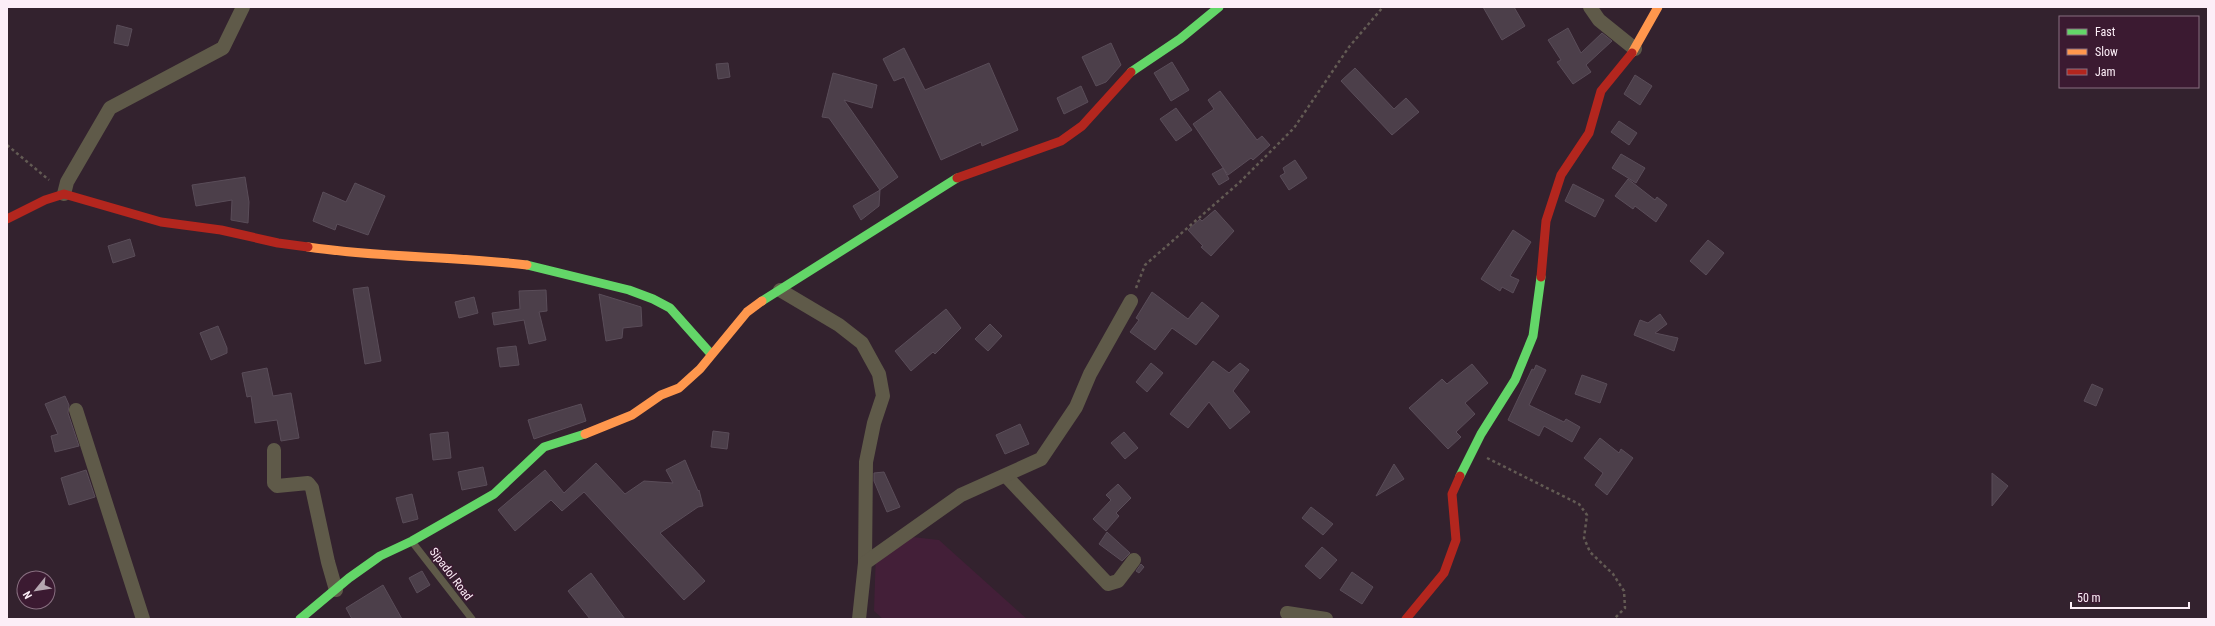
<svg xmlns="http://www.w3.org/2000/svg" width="2215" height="626" font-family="'Roboto Condensed',sans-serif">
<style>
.built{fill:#431f38}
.building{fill:#4c3f4a;stroke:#5a4d59}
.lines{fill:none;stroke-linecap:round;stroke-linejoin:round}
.path{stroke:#635b54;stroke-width:2.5;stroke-dasharray:3 3;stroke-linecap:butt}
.lane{stroke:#5f5a49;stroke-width:7}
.street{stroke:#5f5a49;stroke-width:14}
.fast{stroke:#63d668;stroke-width:9}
.slow{stroke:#ff974d;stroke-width:9}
.jam{stroke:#b3261e;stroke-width:9}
.labels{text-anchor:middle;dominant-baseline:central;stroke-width:3;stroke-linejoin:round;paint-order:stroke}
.street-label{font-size:12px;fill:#fceef7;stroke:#3b1a31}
</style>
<rect width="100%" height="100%" fill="#33222e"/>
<path class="built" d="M895 535 939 540 1027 619H883L874 611 876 550Z"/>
<g class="building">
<path d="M1483 7H1514L1525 26 1502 40Z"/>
<path d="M117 25 132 29 128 46 114 43Z"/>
<path d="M1568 28 1581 53 1602 33 1612 41 1586 65 1591 72 1573 84 1557 62 1561 60 1548 40Z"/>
<path d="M1111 43 1121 65 1106 82 1096 86 1082 57Z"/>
<path d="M904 48 925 90 989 63 1018 130 982 146 981 142 941 160 904 77 894 81 883 59Z"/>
<path d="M1172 62 1189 90 1171 101 1154 73Z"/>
<path d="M728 63 730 77 718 79 716 64Z"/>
<path d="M1355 68 1394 109 1406 98 1419 112 1392 135 1341 81Z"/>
<path d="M833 73 877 85 872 108 844 100 898 177 880 190 829 118 822 117Z"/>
<path d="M1635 75 1652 86 1640 105 1624 94Z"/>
<path d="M1081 86 1088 102 1064 114 1057 98Z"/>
<path d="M1220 91 1257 140 1262 136 1270 145 1253 160 1251 158 1228 175 1193 124 1214 109 1208 100Z"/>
<path d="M1176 108 1192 130 1176 141 1160 119Z"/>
<path d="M1619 121 1637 133 1629 145 1611 132Z"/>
<path d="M1621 154 1645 168 1636 183 1612 168Z"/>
<path d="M1295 160 1307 178 1289 190 1280 176 1285 173 1283 168Z"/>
<path d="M1223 168 1229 179 1219 185 1212 174Z"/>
<path d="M245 177 249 202 248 223 231 220 232 200 196 206 192 185Z"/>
<path d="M1628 179 1655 200 1657 197 1667 205 1656 222 1635 206 1633 209 1615 196Z"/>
<path d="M355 183 385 196 368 235 337 224 335 230 313 221 323 192 346 202Z"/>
<path d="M1573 184 1604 200 1595 217 1565 201Z"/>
<path d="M880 190 879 206 861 220 853 206Z"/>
<path d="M1215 210 1234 231 1211 256 1201 247 1203 246 1188 230 1200 219 1202 221Z"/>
<path d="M1513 230 1531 242 1510 276 1519 280 1513 293 1502 287 1500 291 1481 279Z"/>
<path d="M130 239 135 256 113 263 108 246Z"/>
<path d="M1708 240 1724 253 1706 275 1690 261Z"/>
<path d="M368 287 381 361 365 364 353 289Z"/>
<path d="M546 290 547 311 539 312 546 340 529 344 524 320 494 325 492 313 520 309 519 291Z"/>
<path d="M1152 292 1188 319 1202 302 1219 316 1196 345 1172 328 1155 350 1130 332 1139 320 1136 318Z"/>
<path d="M599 294 641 307 642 326 623 328 622 338 606 341Z"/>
<path d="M474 297 478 313 459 318 455 302Z"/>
<path d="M946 309 961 328 935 354 933 352 911 371 895 351Z"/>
<path d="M1660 314 1667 324 1655 333 1678 338 1674 351 1634 335 1640 320 1648 323Z"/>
<path d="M990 324 1002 336 988 351 975 339Z"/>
<path d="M218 326 227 348V353L211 360 200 333Z"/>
<path d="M516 346 519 365 500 367 497 348Z"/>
<path d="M1213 361 1229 373 1240 363 1249 370 1233 391 1250 412 1230 429 1209 402 1188 428 1170 414Z"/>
<path d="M1151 363 1163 373 1147 392 1136 382Z"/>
<path d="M1472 364 1488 383 1465 403 1475 414 1456 432 1461 437 1448 449 1409 408 1442 379 1447 384Z"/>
<path d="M1536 365 1546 370 1529 405 1564 422 1566 419 1580 427 1572 442 1544 426 1539 436 1508 420 1532 369 1534 370Z"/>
<path d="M267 368 273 396 291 393 299 438 281 441 277 420 255 423 251 396 247 397 242 373Z"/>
<path d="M1582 375 1607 384 1600 403 1575 394Z"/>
<path d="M2092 384 2103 389 2096 406 2084 401Z"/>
<path d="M65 396 69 405 68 413 79 446 55 452 51 436 58 434 45 404Z"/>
<path d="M581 404 586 421 534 439 528 420Z"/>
<path d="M1020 424 1029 444 1005 454 996 435Z"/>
<path d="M713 431 729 433 727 449 711 447Z"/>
<path d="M448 432 451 458 433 460 430 434Z"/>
<path d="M1124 432 1138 448 1125 459 1111 443Z"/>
<path d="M1600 438 1619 453 1621 449 1633 458 1607 495 1595 485 1603 473 1584 458Z"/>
<path d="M685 460 698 491 699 490 703 506 698 507 660 533 705 581 684 600 584 492 562 511 551 500 515 531 498 510 545 470 564 493 596 463 625 494 644 481 673 483 666 470Z"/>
<path d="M1394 464 1404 479 1376 496Z"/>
<path d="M483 467 487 485 462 490 458 472Z"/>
<path d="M86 470 95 497 69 505 61 478Z"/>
<path d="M884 472 900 507 887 512 874 481V473Z"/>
<path d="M1992 473 2008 486 1992 506Z"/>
<path d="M1118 484 1131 498 1116 513 1119 516 1106 531 1093 519 1111 500 1106 495Z"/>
<path d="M412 494 418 519 403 523 396 498Z"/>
<path d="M1311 507 1333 524 1323 535 1302 518Z"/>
<path d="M1107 532 1130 553 1122 561 1099 544Z"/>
<path d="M1322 547 1337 560 1320 579 1305 566Z"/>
<path d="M1141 564 1144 567 1139 573 1136 571Z"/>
<path d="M422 571 430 585 417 593 409 578Z"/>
<path d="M1352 572 1373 587 1362 604 1340 590Z"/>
<path d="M591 573 625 619H590L568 591Z"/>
<path d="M383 585 402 619H352L346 608Z"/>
</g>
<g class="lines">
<g class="path">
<path d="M7 145 49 180"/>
<path d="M1136 288 1145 265 1240 182 1294 128 1349 47 1383 7"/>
<path d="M1487 458 1579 504 1587 515 1584 538 1590 552 1613 574 1624 591 1625 608 1614 619"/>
</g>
<path class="lane" d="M413 543 472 619"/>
<g class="street">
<path d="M1590 7 1599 20 1635 49"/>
<path d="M64 194 67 182 110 108 223 48 243 7"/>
<path d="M780 290 839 325 862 343 879 374 883 396 874 423 866 462 865 563"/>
<path d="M76 410 143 619"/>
<path d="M274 450V483L277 486 308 483 312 488 328 562 336 590"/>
<path d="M1006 476 1108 584 1118 581 1134 560"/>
<path d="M1287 613 1326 619"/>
<path d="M859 619 865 563 961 495 1041 459 1076 407 1090 374 1131 301"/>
</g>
<g class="fast">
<path d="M1131 72 1180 39 1219 7"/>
<path d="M527 265 629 290 653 299 670 308 711 354"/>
<path d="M762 301 957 178"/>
<path d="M1460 476 1481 434 1515 380 1533 336 1541 277"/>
<path d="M300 619 349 578 380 556 412 541 494 494 544 447 585 434"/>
</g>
<g class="slow">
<path d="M1632 53 1658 7"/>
<path d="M308 247C381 258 454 256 527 265"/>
<path d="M585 434 632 415 661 395 679 388 700 369 747 312 762 301"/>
</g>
<g class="jam">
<path d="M957 178 1061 141 1082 126 1131 72"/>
<path d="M7 219 45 200 64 194 161 222 221 230 278 243 308 247"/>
<path d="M1541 277 1546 221 1561 175 1589 133 1601 91 1632 53"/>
<path d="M1406 619 1444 573 1456 540 1452 494 1460 476"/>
</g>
</g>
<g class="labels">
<g class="street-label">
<text transform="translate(451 574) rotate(53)">Sipadol Road</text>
</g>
</g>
<rect width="2215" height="626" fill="none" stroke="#fceef7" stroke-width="16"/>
<rect x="2059" y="16" width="140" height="72" fill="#3b1a31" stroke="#886f80"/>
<rect x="2067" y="29" width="20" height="6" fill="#63d668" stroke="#886f80"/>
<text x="2095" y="36" font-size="12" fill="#fceef7">Fast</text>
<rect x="2067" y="49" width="20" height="6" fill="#ff974d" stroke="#886f80"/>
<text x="2095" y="56" font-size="12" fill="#fceef7">Slow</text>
<rect x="2067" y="69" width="20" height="6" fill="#b3261e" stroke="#886f80"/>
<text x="2095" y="76" font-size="12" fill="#fceef7">Jam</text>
<g transform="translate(36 590) rotate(240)"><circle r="19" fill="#3b1a31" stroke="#886f80"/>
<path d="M0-3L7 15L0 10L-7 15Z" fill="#b6a7b1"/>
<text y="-6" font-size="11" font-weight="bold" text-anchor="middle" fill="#fceef7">N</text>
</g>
<path d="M2071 602v6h118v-6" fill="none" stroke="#fceef7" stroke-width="2"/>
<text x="2077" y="602" font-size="12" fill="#fceef7" stroke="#3b1a31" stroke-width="3" paint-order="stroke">50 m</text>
</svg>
